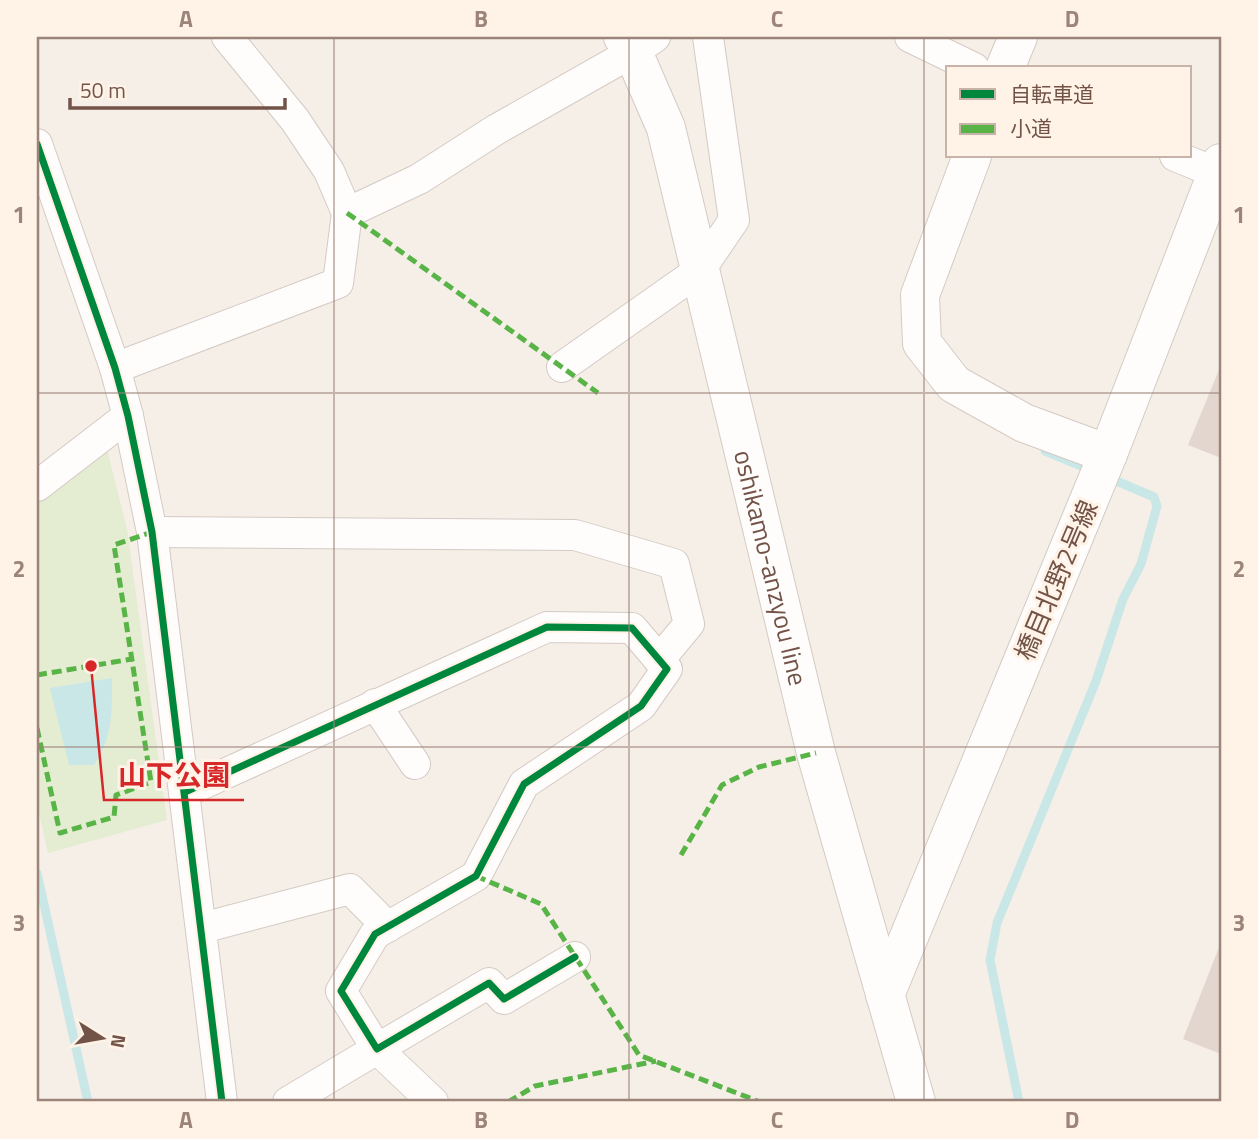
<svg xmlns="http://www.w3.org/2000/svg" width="1258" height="1139" font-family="'Titillium Web','Noto Sans JP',sans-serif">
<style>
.green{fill:#e4ecd2}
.water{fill:#c9e7e6}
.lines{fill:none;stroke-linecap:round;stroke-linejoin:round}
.stream{stroke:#c9e7e6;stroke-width:9}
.building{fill:#e2d6cf}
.street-casing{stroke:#d4cac5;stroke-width:32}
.secondary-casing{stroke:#d4cac4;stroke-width:40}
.street{stroke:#fefdfb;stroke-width:30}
.secondary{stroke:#fefdfb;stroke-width:38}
.quiet{stroke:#59b447;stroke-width:5;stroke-dasharray:10 5;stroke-linecap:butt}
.cycleway-casing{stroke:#fff3e7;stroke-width:11}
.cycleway{stroke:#00873e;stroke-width:7}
.grid{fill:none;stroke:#9c847a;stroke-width:2;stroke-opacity:0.55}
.labels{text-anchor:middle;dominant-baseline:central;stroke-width:6;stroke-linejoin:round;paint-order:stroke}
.street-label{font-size:26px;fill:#735348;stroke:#fff3e7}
.leader{fill:none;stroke:#d62828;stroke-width:2.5}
.callout-dot{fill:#d62828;stroke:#fff3e7;stroke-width:2.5}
.callout-label{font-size:28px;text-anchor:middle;font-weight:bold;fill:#d62828;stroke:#fff3e7;stroke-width:6;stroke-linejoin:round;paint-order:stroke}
.neatline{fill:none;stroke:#9c847a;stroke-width:2.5}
.grid-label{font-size:23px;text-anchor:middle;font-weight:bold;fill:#9c847a}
</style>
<rect width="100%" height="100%" fill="#f6efe7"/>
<path class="green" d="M103 433 127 529 167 820 48 853 37 804V488Z"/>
<path class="water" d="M112 678C112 711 113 737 94 765H69L50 688Z"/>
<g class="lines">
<g class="stream">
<path d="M1045 451 1091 470"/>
<path d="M37 873 88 1102"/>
<path d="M1019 1102 990 960 997 923 1096 681 1123 599 1141 564 1157 506 1154 497 1107 477"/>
</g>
</g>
<g class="building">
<path d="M1221 365V458L1188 445Z"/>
<path d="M1220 945H1221V1054L1183 1039Z"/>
</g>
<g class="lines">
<g class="street-casing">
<g id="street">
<path d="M227 37 295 120 329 171 347 213 419 179 497 129 633 52 655 37"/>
<path d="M910 37 974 68"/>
<path d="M37 144 115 368 128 416 152 532 222 1102"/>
<path d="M1175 156 1217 173"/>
<path d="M562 367 700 270 734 220 708 37"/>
<path d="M115 368 338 283 347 213"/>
<path d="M37 486 128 416"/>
<path d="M152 532 575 535 674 564 689 624 659 660"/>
<path d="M375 704 415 764"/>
<path d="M185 792 547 627 632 628 667 669 641 706 524 784 476 876 375 934 341 991 377 1049 489 983 504 999 575 957"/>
<path d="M202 928 350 889 388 927"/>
<path d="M288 1102 377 1049 433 1102"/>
</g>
</g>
<g class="secondary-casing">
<g id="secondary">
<path id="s1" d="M623 37 633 52 666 128 816 753 916 1102"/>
<path d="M1005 68 1018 37"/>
<path d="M972 156 920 295 922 343 954 384 1024 423 1108 454"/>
<path d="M885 995 1108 454 1221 163"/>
</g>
</g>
<use href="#street" class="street"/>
<use href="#secondary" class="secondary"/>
<g class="quiet">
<path d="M347 213 598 393"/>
<path d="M37 675 132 659"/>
<path d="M37 728 60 833 114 817 116 795 151 782 114 545 152 532"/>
<path d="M681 855 722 785 759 767 816 753"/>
<path d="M476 876 541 904 639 1055 760 1102"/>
<path d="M508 1102 535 1086 656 1061"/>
</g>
<g class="cycleway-casing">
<g id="cycleway">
<path d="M37 144 115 368 128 416 152 532 222 1102"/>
<path d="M185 792 547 627 632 628 667 669 641 706 524 784 476 876 375 934 341 991 377 1049 489 983 504 999 575 957"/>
</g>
</g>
<use href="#cycleway" class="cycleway"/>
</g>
<path class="grid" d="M334 37V1102M629 37V1102M924 37V1102M37 393H1221M37 747H1221"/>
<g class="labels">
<g class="street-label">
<text stroke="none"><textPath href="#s1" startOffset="553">oshikamo-anzyou line</textPath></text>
<text transform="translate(1056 580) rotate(-67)">橋目北野2号線</text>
</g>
</g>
<path class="leader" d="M91 666L104 800H244"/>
<circle class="callout-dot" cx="91" cy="666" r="7"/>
<g class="callout-label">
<text x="174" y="785">山下公園</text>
</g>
<rect width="1258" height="1139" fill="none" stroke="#fff3e7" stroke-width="77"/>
<rect x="946" y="66" width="245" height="91" fill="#fff3e7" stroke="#c7b3a7" stroke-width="2"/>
<rect x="960" y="89" width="35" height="10" fill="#00873e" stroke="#c7b3a7" stroke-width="2"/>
<text x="1010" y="102" font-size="21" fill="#735348">自転車道</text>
<rect x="960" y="124" width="35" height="10" fill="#59b447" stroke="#c7b3a7" stroke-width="2"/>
<text x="1010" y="136" font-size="21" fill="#735348">小道</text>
<g transform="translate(102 1038) rotate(101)" stroke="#fff3e7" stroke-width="5" paint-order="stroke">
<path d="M0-5L12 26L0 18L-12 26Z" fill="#735348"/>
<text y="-10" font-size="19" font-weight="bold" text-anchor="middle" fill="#735348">N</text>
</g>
<path d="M70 98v10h215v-10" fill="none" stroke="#735348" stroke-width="3.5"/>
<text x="80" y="98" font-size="21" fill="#735348" stroke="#fff3e7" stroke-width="5" paint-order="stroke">50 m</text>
<rect x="38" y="38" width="1182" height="1062" class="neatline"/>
<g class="grid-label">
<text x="186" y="27">A</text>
<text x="481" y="27">B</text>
<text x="777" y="27">C</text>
<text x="1072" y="27">D</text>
<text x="19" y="223">1</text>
<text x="1239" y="223">1</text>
<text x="19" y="577">2</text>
<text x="1239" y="577">2</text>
<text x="19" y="931">3</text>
<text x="1239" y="931">3</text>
<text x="186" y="1128">A</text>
<text x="481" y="1128">B</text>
<text x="777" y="1128">C</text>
<text x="1072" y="1128">D</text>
</g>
</svg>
